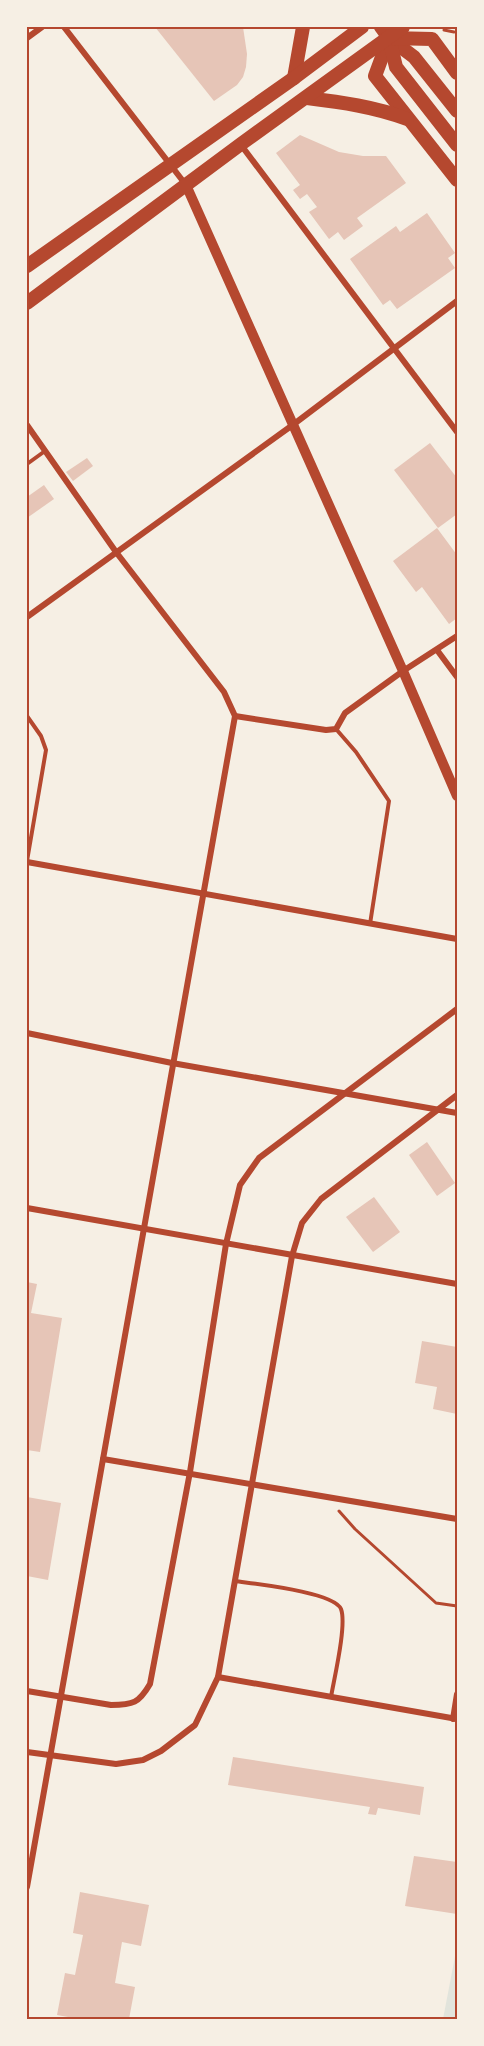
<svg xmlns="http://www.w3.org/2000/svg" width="484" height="2046" font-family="Commissioner,sans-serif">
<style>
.green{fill:#e2e4dc}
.building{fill:#e6c5b7}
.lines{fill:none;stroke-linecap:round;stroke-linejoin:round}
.path{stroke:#b5482f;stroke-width:3}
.service{stroke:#b5482f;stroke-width:4}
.minor{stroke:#b5482f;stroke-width:6}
.tertiary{stroke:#b5482f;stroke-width:10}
.primary{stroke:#b5482f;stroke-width:14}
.neatline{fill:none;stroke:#b5482f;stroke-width:2}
</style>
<rect width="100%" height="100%" fill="#f6efe4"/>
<path class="green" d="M457 1946V2019H443Z"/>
<g class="building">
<path d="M155 27H243L247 54 246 67 243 77 237 85 214 101Z"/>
<path d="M300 135 339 152 363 156H386L406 183 357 218 363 226 344 240 338 232 329 239 309 212 317 207 307 194 300 199 293 190 300 185 276 153Z"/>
<path d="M427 213 455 253 448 258 455 268 397 309 390 300 383 305 350 259 396 226 400 232Z"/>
<path d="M430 443 457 478V514L438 528 394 470Z"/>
<path d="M87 458 93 466 73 481 66 472Z"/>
<path d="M44 485 54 499 27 518V497Z"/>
<path d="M437 528 457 555V618L449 624 422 587 416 592 393 561Z"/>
<path d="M427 1142 455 1183 437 1196 409 1155Z"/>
<path d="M374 1197 400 1232 373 1252 346 1217Z"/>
<path d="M27 1282 37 1284 31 1313 62 1318 40 1452 27 1450Z"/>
<path d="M422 1341 457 1347V1414L433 1409 437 1387 415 1383Z"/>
<path d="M27 1497 61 1503 48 1580 27 1576Z"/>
<path d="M233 1757 424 1787 420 1815 378 1808 376 1815 368 1814 370 1807 228 1785Z"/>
<path d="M414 1856 457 1862V1914L405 1906Z"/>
<path d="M80 1892 149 1905 141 1946 122 1942 115 1983 135 1987 129 2019H79L57 2015 65 1973 75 1975 83 1935 73 1933Z"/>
</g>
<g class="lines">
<g class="path">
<path d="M444 30 454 32"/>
<path d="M339 1511 355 1529 436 1603 457 1606"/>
</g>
<g class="service">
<path d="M27 464 45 451"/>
<path d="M27 716 41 736 46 750 27 861"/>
<path d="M336 729 356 752 389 801 370 924"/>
<path d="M235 1581C255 1584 334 1592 341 1609 347 1625 334 1679 331 1697"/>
</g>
<g class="minor">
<path d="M64 27 186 185"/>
<path d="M27 38 42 27"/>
<path d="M241 145 457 432"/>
<path d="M27 425 116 552 224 692 235 716 27 1887"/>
<path d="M27 617 294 424 457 301"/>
<path d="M437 650 457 677"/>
<path d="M235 716 326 730 336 729 345 713 403 671 457 636"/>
<path d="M27 862 457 939"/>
<path d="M27 1033 172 1063 457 1113"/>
<path d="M27 1208 457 1284"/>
<path d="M103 1459 457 1519"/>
<path d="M218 1677 457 1719"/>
<path d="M27 1691 111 1705C133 1705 139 1703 150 1684L190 1472 226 1244 240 1185 259 1158 457 1009"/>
<path d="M453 1719 457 1694"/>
<path d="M27 1752 116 1764 143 1760 161 1751 195 1725 218 1677 292 1256 302 1223 321 1199 457 1095"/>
</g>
<path class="tertiary" d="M186 185 403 671 457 796"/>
<g class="primary">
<path d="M381 27 389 38 414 57 457 111"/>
<path d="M389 38 375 76 457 180"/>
<path d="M389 38 396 67 457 145"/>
<path d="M389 38 432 39 457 73"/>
<path d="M294 78 303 27"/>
<path d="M307 98C340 102 376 107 407 119"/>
<path d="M27 266 294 78 362 27"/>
<path d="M27 303 241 144 403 27"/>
</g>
</g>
<rect width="484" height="2046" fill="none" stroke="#f6efe4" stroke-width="57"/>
<rect x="28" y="28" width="428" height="1990" class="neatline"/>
</svg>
